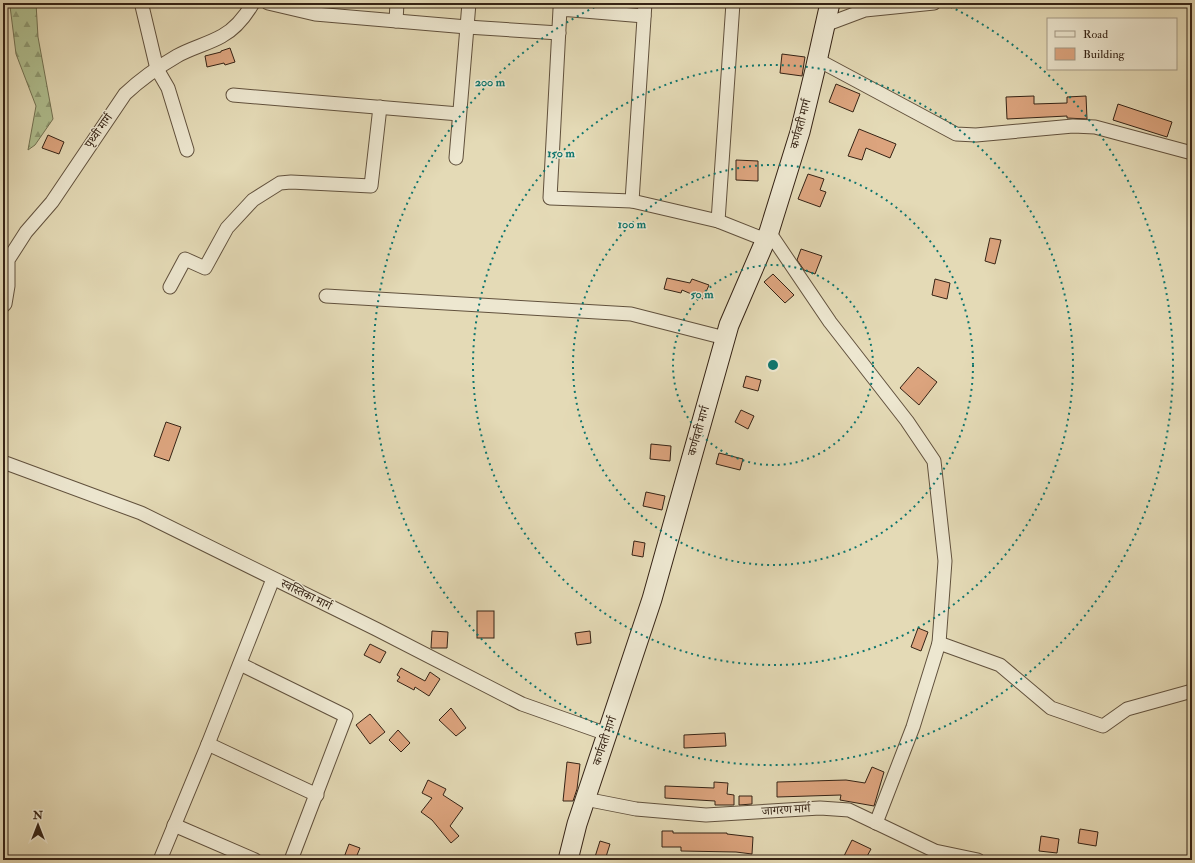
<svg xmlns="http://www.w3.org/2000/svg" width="1195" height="863" font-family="'IM FELL Double Pica','Noto Serif Devanagari',serif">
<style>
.forest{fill:url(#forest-firs);stroke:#727253}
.building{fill:#dca47e;stroke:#352315}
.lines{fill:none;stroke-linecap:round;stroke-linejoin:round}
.street-casing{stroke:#61513d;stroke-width:15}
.secondary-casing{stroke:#352315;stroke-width:21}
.street{stroke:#ede7d0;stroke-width:13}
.secondary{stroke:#ede7d0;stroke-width:19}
.ring{fill:none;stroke:#0f766e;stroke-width:2;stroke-dasharray:2 4}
.labels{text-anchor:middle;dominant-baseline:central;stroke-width:3;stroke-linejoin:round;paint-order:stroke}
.street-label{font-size:12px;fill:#352315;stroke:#ede7d0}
.centre{fill:#0f766e;stroke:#ede7d0;stroke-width:2}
.ring-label{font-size:12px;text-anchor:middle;font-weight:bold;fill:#0f766e;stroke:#ede7d0;stroke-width:3;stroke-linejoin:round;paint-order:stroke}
</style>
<defs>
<pattern id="forest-firs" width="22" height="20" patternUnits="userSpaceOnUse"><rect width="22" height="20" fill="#b0c091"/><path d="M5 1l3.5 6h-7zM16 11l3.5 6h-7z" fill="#909c75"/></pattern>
</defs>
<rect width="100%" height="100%" fill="#e4dab6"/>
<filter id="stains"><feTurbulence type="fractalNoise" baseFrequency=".005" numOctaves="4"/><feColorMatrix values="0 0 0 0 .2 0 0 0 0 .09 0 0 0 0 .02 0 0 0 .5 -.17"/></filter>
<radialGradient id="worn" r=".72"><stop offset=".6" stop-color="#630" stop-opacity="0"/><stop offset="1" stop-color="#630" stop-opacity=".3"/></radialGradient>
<path class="forest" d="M11 3H36L38 37 53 119 35 145 28 150 36 106 16 54 10 6Z"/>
<g class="building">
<path d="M230 48 235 62 225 65 224 63 207 67 205 56 221 52V51Z"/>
<path d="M782 54 805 57 802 76 780 73Z"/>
<path d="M836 84 860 94 853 112 829 102Z"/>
<path d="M1034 96V104L1067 103V97L1086 96 1087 119 1067 118V116L1007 119 1006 97Z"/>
<path d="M1118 104 1172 122 1167 137 1113 120Z"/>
<path d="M859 129 896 144 890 158 866 148 862 160 848 156Z"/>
<path d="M48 135 64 142 59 154 42 148Z"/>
<path d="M736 160 758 161V181L736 180Z"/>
<path d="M808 174 824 179 820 190 826 192 820 207 798 199Z"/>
<path d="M990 238 1001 240 995 264 985 261Z"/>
<path d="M801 249 822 256 815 274 804 270 797 260Z"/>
<path d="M773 274 794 295 785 303 764 282Z"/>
<path d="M667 278 690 283 692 279 709 285 703 299 682 290 681 293 664 289Z"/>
<path d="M935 279 950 283 947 299 932 295Z"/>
<path d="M918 367 937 382 919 405 900 388Z"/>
<path d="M746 376 761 380 758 391 743 387Z"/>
<path d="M741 410 754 416 748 429 735 422Z"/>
<path d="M166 422 181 427 169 461 154 456Z"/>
<path d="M651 444 671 446 670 461 650 459Z"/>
<path d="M719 453 743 459 740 470 716 464Z"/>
<path d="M646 492 665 496 662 510 643 506Z"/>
<path d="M634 541 645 543 643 557 632 555Z"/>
<rect x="477" y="611" width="17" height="27"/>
<path d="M918 628 928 632 921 651 911 647Z"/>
<path d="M432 631 448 632 447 648H431Z"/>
<path d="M590 631 591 643 577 645 575 633Z"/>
<path d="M370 644 386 652 380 663 364 655Z"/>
<path d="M401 668 425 681 430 672 440 679 429 696 415 687 414 690 397 681 400 677 397 675Z"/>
<path d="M451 708 466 728 456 736 439 720Z"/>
<path d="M370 714 385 732 370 744 356 725Z"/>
<path d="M398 730 410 743 401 752 389 740Z"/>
<path d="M725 733 726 746 684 748V735Z"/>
<path d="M567 762 580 764 577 789 573 801H563Z"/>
<path d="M872 767 884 772 874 806 840 800 841 795 777 797V782L846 780 865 783Z"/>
<path d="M428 780 446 789 443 795 463 808 450 826 459 836 451 843 432 820 421 812 432 798 422 793Z"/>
<path d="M714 782 728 783 727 794 734 795V805H715V801L665 798V786L714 788Z"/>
<path d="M739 796H752V804L739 805Z"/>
<path d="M1080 829 1098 832 1096 846 1078 843Z"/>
<path d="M662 831H673V833H727V834L753 837 752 854 736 852 681 851V847H662Z"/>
<path d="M1041 836 1059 839 1057 853 1039 851Z"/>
<path d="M852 840 871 849 865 860H842Z"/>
<path d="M600 841 610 844 605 860H594Z"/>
<path d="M349 844 360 848 355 860H343Z"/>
</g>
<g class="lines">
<g class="street-casing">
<g id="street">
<path d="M268 3 315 14 467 27 559 33"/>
<path d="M142 6 157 69 168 88 187 150"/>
<path d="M644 16 560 9 550 198 632 201 718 221 766 240"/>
<path d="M396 21 397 3"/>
<path d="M825 25 865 10 934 3"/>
<path d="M818 60 956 134 976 135 1073 126 1095 127 1192 153"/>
<path d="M233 95 459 114"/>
<path d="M456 158 469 3"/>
<path d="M632 201 645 3"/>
<path d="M718 221 733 3"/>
<path d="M769 232 830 322 907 421 934 461 945 561 939 643 913 727 876 823"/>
<path d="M170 287 185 259 205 268 227 228 253 200 280 183 291 182 371 186 380 107"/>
<path d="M326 296 631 314 725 338"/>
<path d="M3 306 5 304 8 286V260L26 232 52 202 125 94C141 79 158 67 177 56 191 48 208 44 222 36 235 29 246 15 253 3"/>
<path d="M3 462 141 513 376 629 522 704 607 734"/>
<path d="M939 643 1000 665 1051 708 1103 726 1127 709 1192 691"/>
<path d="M240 664 346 716 291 860"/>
<path d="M208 744 317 795"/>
<path d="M585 799 636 809 706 815 820 808 849 810 935 851 978 860"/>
<path d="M174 825 255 860"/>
<path d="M160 860 208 744 273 579"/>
</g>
</g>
<g class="secondary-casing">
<path id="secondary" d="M568 860 577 824 652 599 729 325 769 232 800 132 815 70 830 3"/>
</g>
<use href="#street" class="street"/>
<use href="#secondary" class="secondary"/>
</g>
<g class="ring">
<circle cx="773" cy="365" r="100"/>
<circle cx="773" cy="365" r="200"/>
<circle cx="773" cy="365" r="300"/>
<path d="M945 4A400 400 0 1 1 601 4"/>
</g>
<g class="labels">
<g class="street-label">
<text transform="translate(801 124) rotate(-75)">कर्णवती मार्ग</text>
<text transform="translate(99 131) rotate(-55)">पृथ्वी मार्ग</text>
<text transform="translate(699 431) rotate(-74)">कर्णवती मार्ग</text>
<text transform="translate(306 595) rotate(26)">स्वस्तिका मार्ग</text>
<text transform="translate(605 741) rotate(-71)">कर्णवती मार्ग</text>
<text transform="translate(786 810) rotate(-4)">जागरण मार्ग</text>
</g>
</g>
<circle cx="773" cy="365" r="6" class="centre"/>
<g class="ring-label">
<text x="490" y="86">200 m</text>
<text x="561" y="157">150 m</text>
<text x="632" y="228">100 m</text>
<text x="702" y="298">50 m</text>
</g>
<rect width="1195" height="863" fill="none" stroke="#e4dab6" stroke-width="16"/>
<rect x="4" y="4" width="1187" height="855" fill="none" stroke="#352315" stroke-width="2"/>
<rect x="8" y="8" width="1179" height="847" fill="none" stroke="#352315"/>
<rect x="1047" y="18" width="130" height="52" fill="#ede7d0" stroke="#a39985"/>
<rect x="1055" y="31" width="20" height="6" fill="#ede7d0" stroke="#a39985"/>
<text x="1083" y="38" font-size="12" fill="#352315">Road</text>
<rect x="1055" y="48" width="20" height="12" fill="#dca47e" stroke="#a39985"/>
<text x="1083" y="58" font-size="12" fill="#352315">Building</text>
<g transform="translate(38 825)" stroke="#ede7d0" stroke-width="3" paint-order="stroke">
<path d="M0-3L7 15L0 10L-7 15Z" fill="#352315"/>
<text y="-6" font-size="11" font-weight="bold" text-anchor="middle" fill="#352315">N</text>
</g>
<rect width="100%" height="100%" filter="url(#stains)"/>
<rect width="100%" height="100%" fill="url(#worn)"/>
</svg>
